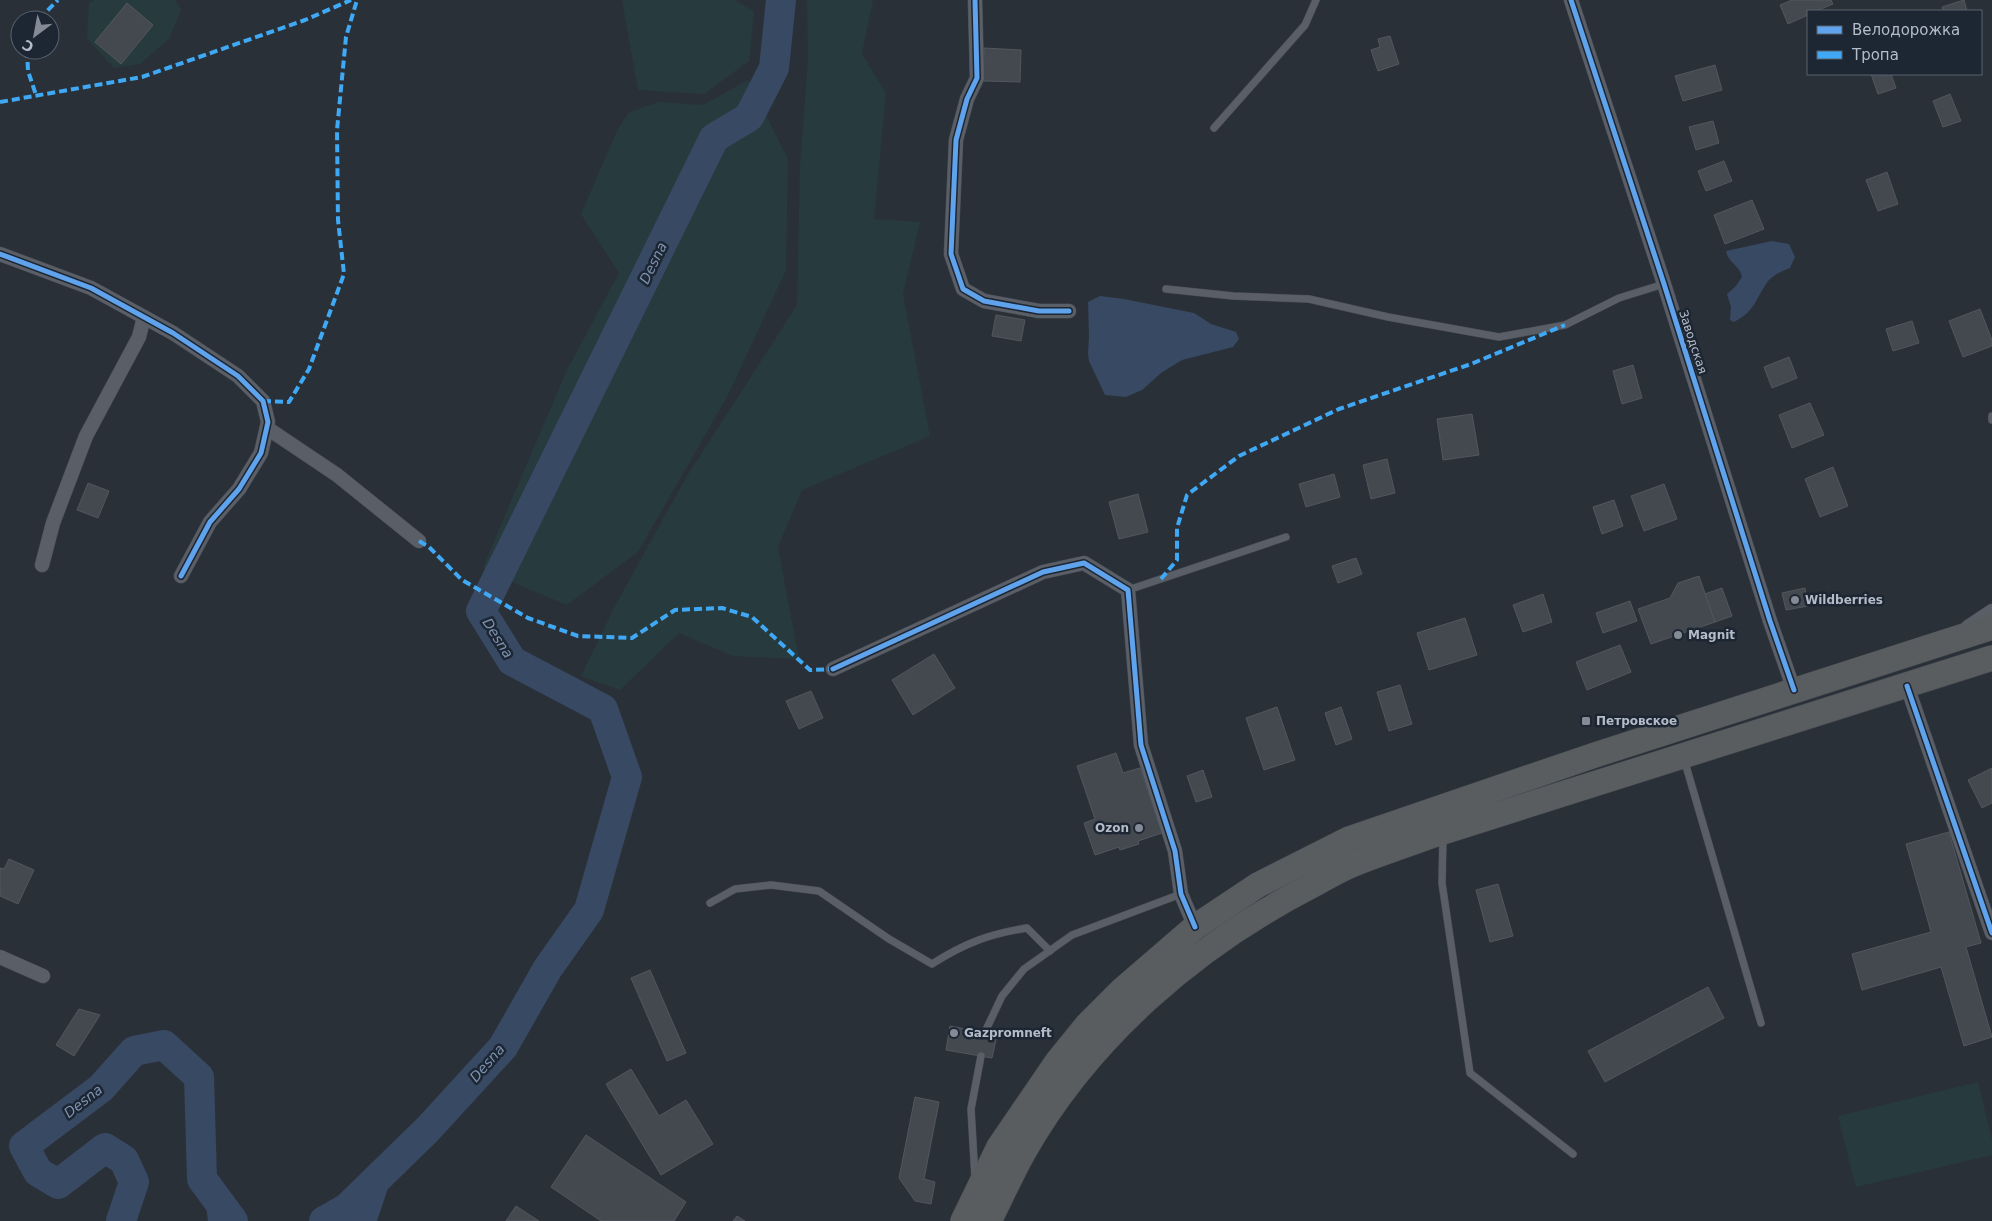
<svg xmlns="http://www.w3.org/2000/svg" width="1992" height="1221" font-family="'DejaVu Sans',sans-serif">
<style>
.green{fill:#273a3e}
.water{fill:#384963}
.lines{fill:none;stroke-linecap:round;stroke-linejoin:round}
.river{stroke:#384963;stroke-width:30}
.building{fill:#444950;stroke:#52575f}
.lane-casing{stroke:#484c53;stroke-width:8}
.street-casing{stroke:#484c53;stroke-width:15}
.highway-casing{stroke:#474c53;stroke-width:26}
.lane{stroke:#5a5e66;stroke-width:7}
.street{stroke:#5a5e66;stroke-width:14}
.highway{stroke:#5a5d60;stroke-width:25}
.quiet{stroke:#3fa9f5;stroke-width:4;stroke-dasharray:8 4;stroke-linecap:butt}
.cycleway-casing{stroke:#1d2633;stroke-width:8}
.cycleway{stroke:#60a3ed;stroke-width:5}
.poi-dot{fill:#848b96;stroke:#1d2633;stroke-width:2}
.labels{text-anchor:middle;dominant-baseline:central;stroke-width:5;stroke-linejoin:round;paint-order:stroke}
.street-label{font-size:12px;fill:#b4bcc9;stroke:#1d2633}
.poi-label{font-size:12px;font-weight:bold;fill:#b4bcc9;stroke:#1d2633;text-anchor:start}
.water-label{font-size:14px;font-style:italic;fill:#7c92b1;stroke:#1d2633}
</style>
<rect width="100%" height="100%" fill="#2a3038"/>
<g class="green">
<path d="M94 0H175L181 10 169 39 140 64 114 68 87 38 89 3Z"/>
<path d="M622 0H735L754 12 749 61 704 94 638 90Z"/>
<path d="M807 0H873L862 54 886 93 874 219 920 222 903 294 930 436 802 490 778 547 799 659 733 656 679 633 620 690 581 676 615 606 687 476 797 305 800 165 808 59Z"/>
<path d="M748 80 788 159 786 270 729 393 638 552 567 605 521 586 483 567 567 370 619 273 581 214 617 131 628 113 658 102 703 105Z"/>
<path d="M1978 1082 1992 1140V1155L1856 1187 1838 1116Z"/>
</g>
<g class="water">
<path d="M1772 241 1789 244 1795 257 1790 268C1782 271 1775 274 1769 280 1755 298 1757 310 1734 322L1730 320 1731 307 1727 294 1735 287 1742 277C1740 265 1728 263 1726 251Z"/>
<path d="M1100 296 1124 299 1194 313 1211 324 1236 332 1239 339 1233 347 1182 360 1161 373 1142 390 1126 397 1105 395 1089 361 1088 353 1089 336 1088 302Z"/>
<path d="M398 1158 377 1221H324L347 1208Z"/>
<path d="M202 1173 234 1221H208Z"/>
</g>
<g class="lines">
<g class="river">
<path d="M121 1221 134 1182 124 1160 105 1148 58 1184 38 1172 24 1146 101 1088 134 1051 164 1045 199 1077 202 1179 233 1221"/>
<path d="M324 1221 347 1208 428 1129 503 1047 548 968 589 910 627 777 603 709 512 661 481 611 714 138 749 117 774 68 781 0"/>
</g>
</g>
<g class="building">
<path d="M1792 0H1831L1833 4 1816 11H1808V15L1788 24 1780 5Z"/>
<path d="M1964 0 1967 11H1943L1942 7Z"/>
<path d="M127 3 153 25 121 64 95 42Z"/>
<path d="M1390 36 1399 64 1378 71 1371 50 1380 47 1378 39Z"/>
<path d="M984 48 1021 50 1020 82 983 81Z"/>
<path d="M1715 65 1722 90 1683 101 1675 76Z"/>
<path d="M1871 74H1891L1896 88 1878 94Z"/>
<path d="M1950 94 1961 121 1943 127 1933 101Z"/>
<path d="M1713 121 1719 143 1696 150 1689 127Z"/>
<path d="M1724 161 1732 181 1706 191 1698 171Z"/>
<path d="M1887 172 1898 204 1878 211 1866 180Z"/>
<path d="M1752 200 1764 229 1725 244 1714 215Z"/>
<path d="M1980 309 1992 340V346L1963 357 1949 321Z"/>
<path d="M996 315 1025 320 1021 341 992 336Z"/>
<path d="M1912 321 1919 343 1893 351 1886 329Z"/>
<path d="M1789 357 1797 378 1772 388 1764 367Z"/>
<path d="M1633 365 1642 398 1622 404 1613 371Z"/>
<path d="M1810 403 1824 435 1792 448 1779 415Z"/>
<path d="M1472 414 1479 455 1443 460 1437 419Z"/>
<path d="M1387 459 1395 493 1371 499 1363 465Z"/>
<path d="M1833 467 1848 506 1820 517 1805 479Z"/>
<path d="M1334 474 1340 497 1306 507 1299 484Z"/>
<path d="M88 483 109 491 98 518 77 510Z"/>
<path d="M1664 484 1677 519 1644 531 1631 496Z"/>
<path d="M1138 494 1148 532 1119 539 1109 502Z"/>
<path d="M1614 500 1623 526 1602 534 1593 507Z"/>
<path d="M1356 558 1362 574 1338 583 1332 566Z"/>
<path d="M1699 576 1715 622 1651 644 1638 609 1670 598 1678 583Z"/>
<path d="M1722 588 1732 616 1715 622 1705 594Z"/>
<path d="M1805 588 1808 606 1786 610 1782 593Z"/>
<path d="M1543 594 1552 622 1523 632 1513 605Z"/>
<path d="M1630 601 1637 621 1603 633 1596 613Z"/>
<path d="M1465 618 1477 655 1429 670 1417 633Z"/>
<path d="M1620 645 1631 672 1587 690 1576 662Z"/>
<path d="M934 654 955 688 913 715 892 680Z"/>
<path d="M1400 685 1412 724 1389 731 1377 692Z"/>
<path d="M811 691 823 718 799 729 786 701Z"/>
<path d="M1277 707 1295 760 1264 770 1246 718Z"/>
<path d="M1341 707 1352 739 1336 745 1325 713Z"/>
<path d="M1116 753 1123 773 1140 768 1162 833 1138 841 1139 844 1120 850 1119 847 1095 855 1084 823 1095 819 1077 766Z"/>
<path d="M1992 768V803L1982 808 1968 780Z"/>
<path d="M1203 770 1212 797 1196 802 1187 776Z"/>
<path d="M1949 832 1981 943 1966 947 1992 1037 1964 1046 1941 967 1862 990 1852 954 1931 932 1906 844Z"/>
<path d="M9 859 34 870 18 904 0 896V868L4 869Z"/>
<path d="M1498 884 1513 936 1490 942 1476 890Z"/>
<path d="M650 970 686 1053 667 1061 631 978Z"/>
<path d="M1708 987 1724 1018 1605 1082 1588 1051Z"/>
<path d="M79 1009 100 1015 74 1056 56 1045Z"/>
<path d="M950 1026 997 1035 992 1058 946 1050Z"/>
<path d="M631 1069 659 1116 686 1100 713 1144 661 1175 606 1084Z"/>
<path d="M915 1097 939 1102 924 1179 935 1182 931 1204 915 1201 899 1178Z"/>
<path d="M586 1135 686 1202 674 1221H601L551 1187Z"/>
<path d="M516 1206 539 1221H506Z"/>
<path d="M737 1216 745 1221H733Z"/>
</g>
<g class="lines">
<g class="lane-casing">
<g id="lane">
<path d="M1214 128 1305 25 1316 0"/>
<path d="M1166 289 1233 296 1309 299 1388 317 1499 337 1565 325 1619 298 1664 284"/>
<path d="M1992 416V420"/>
<path d="M1128 590 1286 537"/>
<path d="M1684 759 1761 1023"/>
<path d="M1443 837 1442 883 1470 1073 1573 1154"/>
<path d="M710 903 735 889 771 885 819 891 889 939 932 964C965 943 989 934 1027 928L1050 951"/>
<path d="M985 1032 1002 996 1024 969 1072 935 1181 894"/>
<path d="M975 1178 971 1109 981 1056"/>
</g>
</g>
<g class="street-casing">
<g id="street">
<path d="M975 0 977 78 967 99 956 140 951 254 963 289 984 301 1039 311H1069"/>
<path d="M1571 0 1664 284 1770 621 1794 690"/>
<path d="M0 254 91 288 173 333 238 376 263 401 268 422 261 453 239 489 210 522 181 576"/>
<path d="M267 428 337 475 419 541"/>
<path d="M42 565 53 523 86 436 139 337 144 317"/>
<path d="M1968 627 1992 611"/>
<path d="M833 669 1043 572 1084 563 1128 590 1141 745 1175 851 1181 894 1195 927"/>
<path d="M1907 686 1992 933"/>
<path d="M0 957 43 976"/>
</g>
</g>
<g class="highway-casing">
<g id="highway">
<path d="M963 1221 999 1147 1057 1062 1087 1025 1122 990 1195 927 1258 885 1349 839 1598 754 1992 627"/>
<path d="M989 1221C1000 1199 1011 1175 1023 1153 1088 1038 1194 946 1311 886 1324 879 1337 871 1351 865 1378 854 1406 845 1433 835L1992 658"/>
</g>
</g>
<use href="#lane" class="lane"/>
<use href="#street" class="street"/>
<use href="#highway" class="highway"/>
<g class="quiet">
<path d="M41 20 43 15 58 0"/>
<path d="M27 50 28 71 36 95"/>
<path d="M0 102 142 77 305 20 351 0"/>
<path d="M263 401 289 402 309 369 344 274 338 220 337 130 346 37 357 0"/>
<path d="M419 541 429 547 462 580 528 618 578 636 632 638 675 610 722 608 752 617 810 670 833 669"/>
<path d="M1161 579 1177 560V528L1187 495 1239 456 1339 409 1471 364 1565 325"/>
</g>
<g class="cycleway-casing">
<g id="cycleway">
<path d="M975 0 977 78 967 99 956 140 951 254 963 289 984 301 1039 311H1069"/>
<path d="M1571 0 1664 284 1770 621 1794 690"/>
<path d="M0 254 91 288 173 333 238 376 263 401 268 422 261 453 239 489 210 522 181 576"/>
<path d="M833 669 1043 572 1084 563 1128 590 1141 745 1175 851 1181 894 1195 927"/>
<path d="M1907 686 1992 933"/>
</g>
</g>
<use href="#cycleway" class="cycleway"/>
</g>
<g class="poi-dot">
<circle cx="1795" cy="600" r="5"/>
<circle cx="1678" cy="635" r="5"/>
<rect x="1581" y="716" width="10" height="10" rx="2.5"/>
<circle cx="1139" cy="828" r="5"/>
<circle cx="954" cy="1033" r="5"/>
</g>
<g class="labels">
<g class="street-label">
<text transform="translate(1693 342) rotate(72)">Заводская</text>
</g>
<g class="poi-label">
<text x="1805" y="600">Wildberries</text>
<text x="1688" y="635">Magnit</text>
<text x="1596" y="721">Петровское</text>
<text x="1129" y="828" text-anchor="end">Ozon</text>
<text x="964" y="1033">Gazpromneft</text>
</g>
<g class="water-label">
<text transform="translate(653 263) rotate(-64)">Desna</text>
<text transform="translate(498 638) rotate(58)">Desna</text>
<text transform="translate(487 1063) rotate(-49)">Desna</text>
<text transform="translate(83 1101) rotate(-38)">Desna</text>
</g>
</g>
<rect x="1807" y="10" width="175" height="65" fill="#1d2633" stroke="#59626f"/>
<rect x="1817" y="26" width="25" height="8" fill="#60a3ed" stroke="#59626f"/>
<text x="1852" y="35" font-size="15" fill="#b4bcc9">Велодорожка</text>
<rect x="1817" y="51" width="25" height="8" fill="#3fa9f5" stroke="#59626f"/>
<text x="1852" y="60" font-size="15" fill="#b4bcc9">Тропа</text>
<g transform="translate(35 35) rotate(212)"><circle r="24" fill="#1d2633" stroke="#59626f"/>
<path d="M0-4L9 19L0 12L-9 19Z" fill="#848b96"/>
<text y="-8" font-size="14" font-weight="bold" text-anchor="middle" fill="#b4bcc9">С</text>
</g>
</svg>
